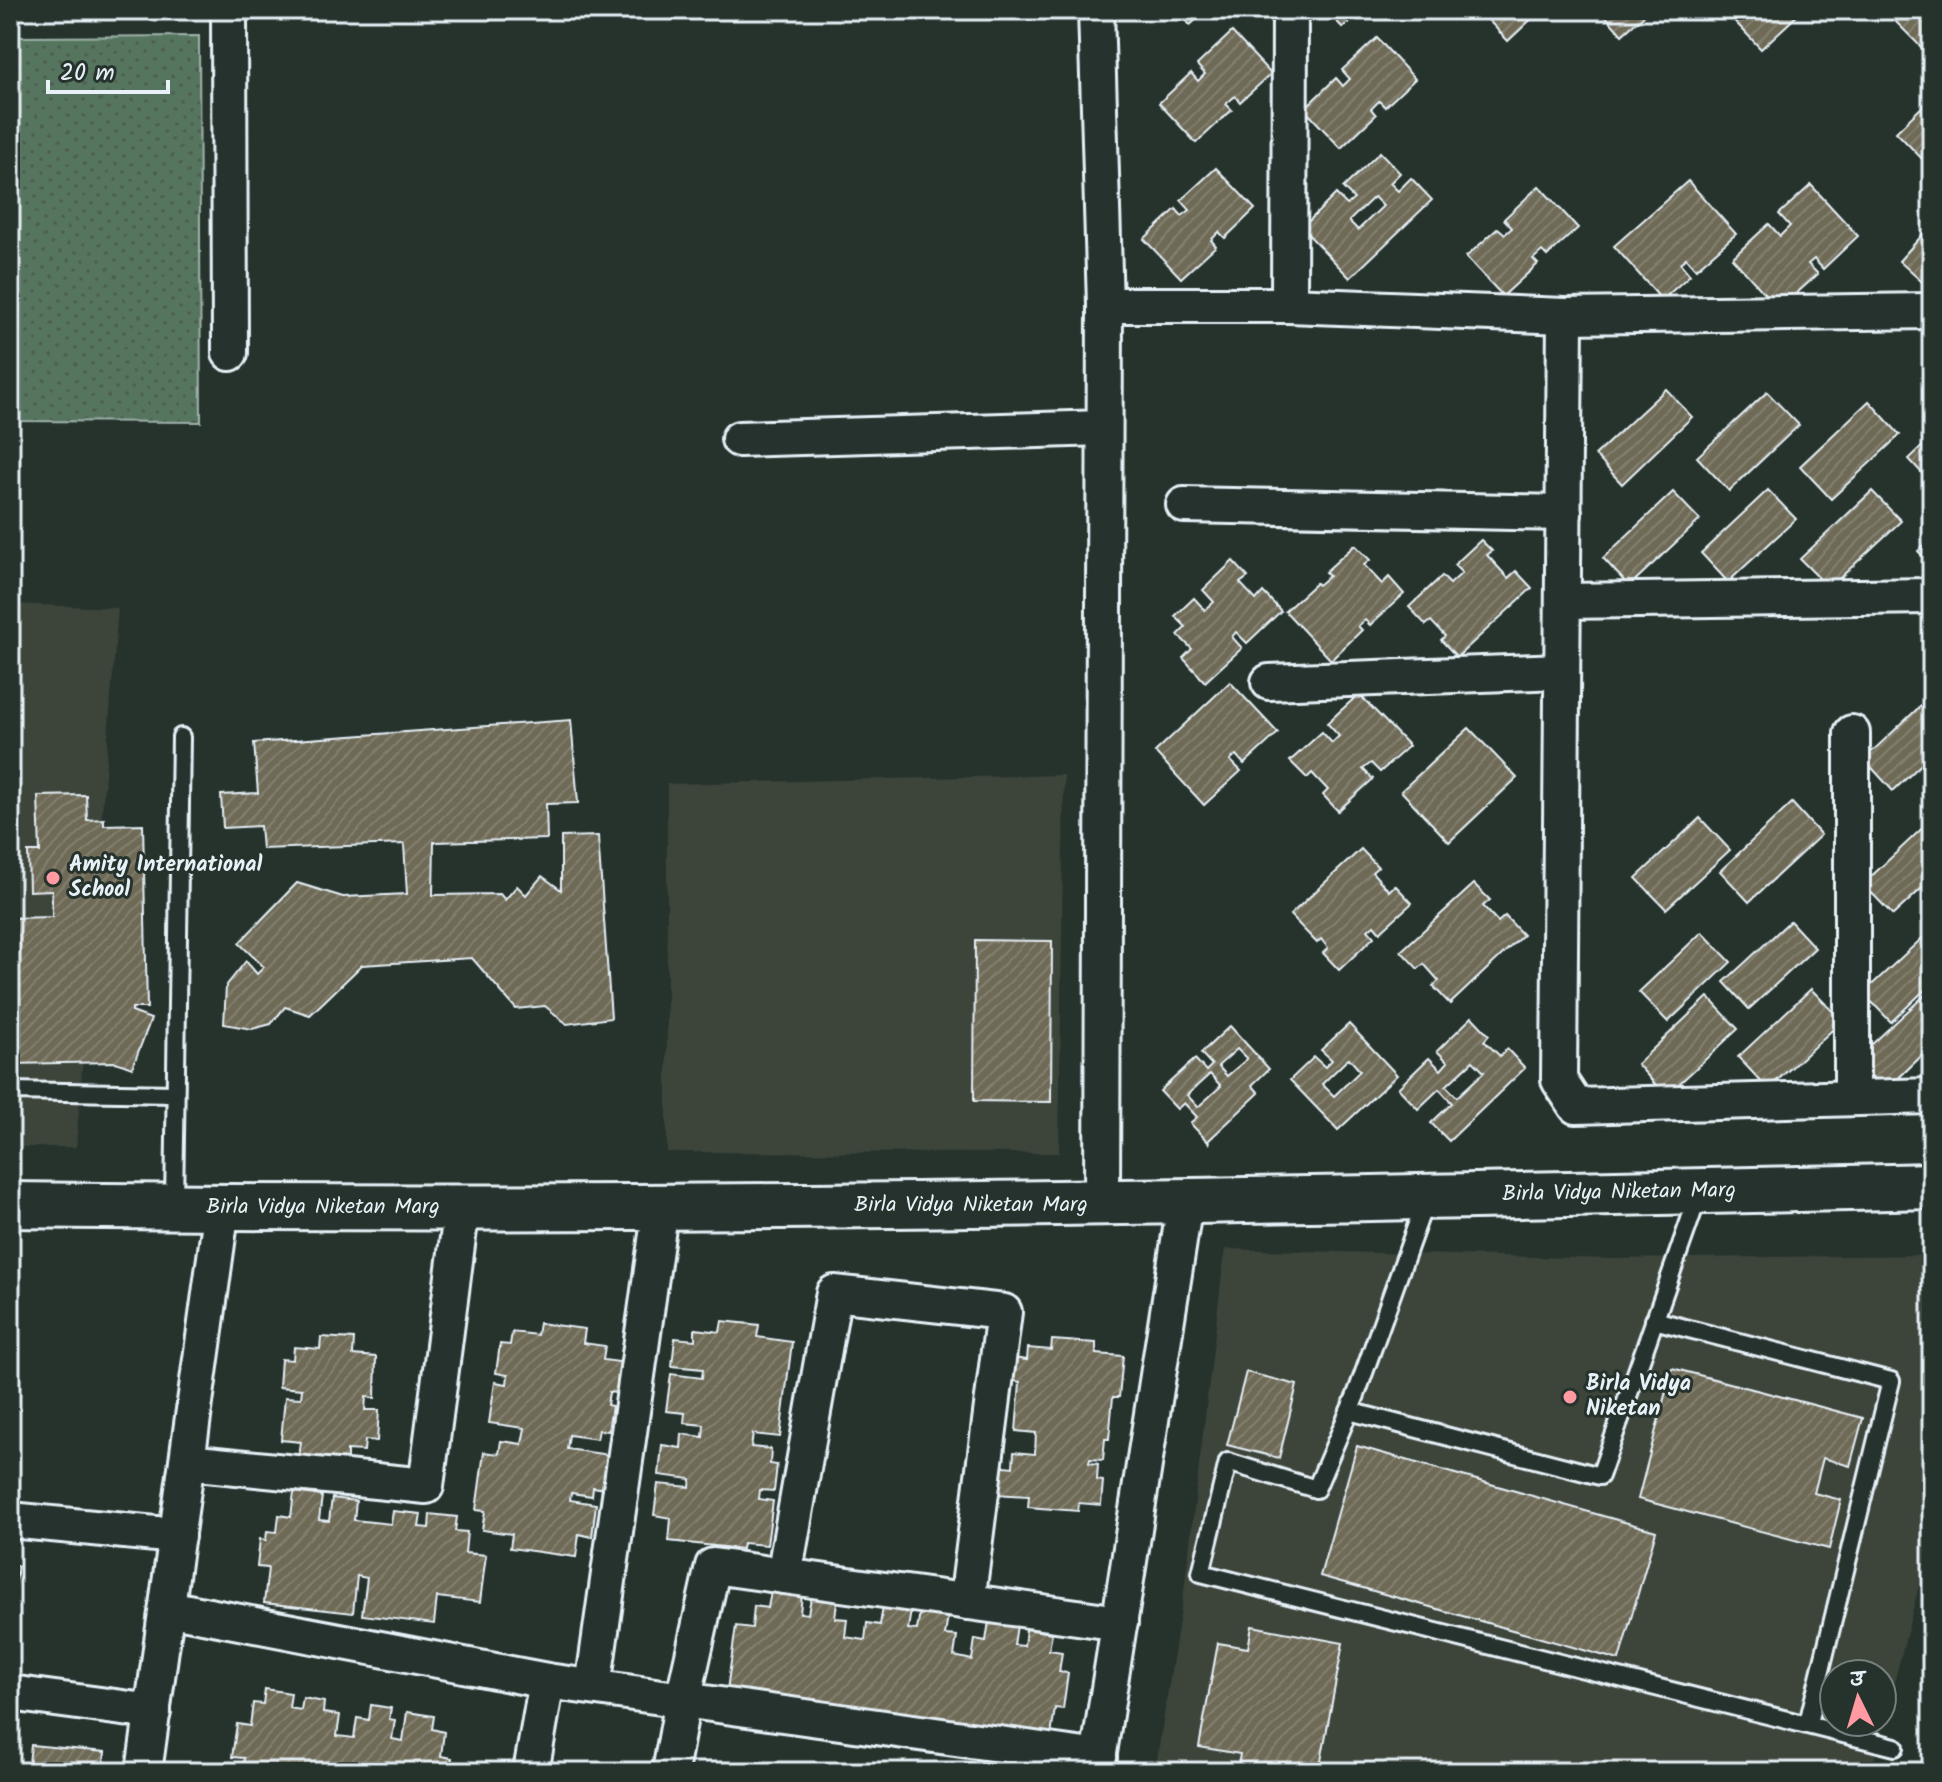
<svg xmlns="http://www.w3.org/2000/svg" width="1942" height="1782" font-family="Kalam,'Playpen Sans Deva',sans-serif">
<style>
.built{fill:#3c443a;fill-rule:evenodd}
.green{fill:url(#green-dots);stroke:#9fb3ab;stroke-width:2}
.building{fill:url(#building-hatch);stroke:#e8f1f8;stroke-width:2;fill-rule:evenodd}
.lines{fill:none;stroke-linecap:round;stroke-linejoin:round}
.lane-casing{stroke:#e8f1f8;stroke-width:22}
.street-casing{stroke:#e8f1f8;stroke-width:40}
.secondary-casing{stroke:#e8f1f8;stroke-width:50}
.lane{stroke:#26332d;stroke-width:16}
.street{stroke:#26332d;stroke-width:34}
.secondary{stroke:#26332d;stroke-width:44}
.poi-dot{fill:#ff9aa2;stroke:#26332d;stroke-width:3}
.labels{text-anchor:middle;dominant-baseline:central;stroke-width:6;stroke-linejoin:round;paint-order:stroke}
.poi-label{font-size:22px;font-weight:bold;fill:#e8f1f8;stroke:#26332d;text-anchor:start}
.street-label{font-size:22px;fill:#e8f1f8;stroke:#26332d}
</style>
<defs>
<pattern id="green-dots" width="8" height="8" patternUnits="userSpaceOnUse" patternTransform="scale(2)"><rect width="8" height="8" fill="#56755e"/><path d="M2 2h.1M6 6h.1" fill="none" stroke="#4d5c53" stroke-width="1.8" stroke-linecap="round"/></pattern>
<pattern id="building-hatch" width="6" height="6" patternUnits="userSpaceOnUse" patternTransform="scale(2)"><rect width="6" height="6" fill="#6e6a57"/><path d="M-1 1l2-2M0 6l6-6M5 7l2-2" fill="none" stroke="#838070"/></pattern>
</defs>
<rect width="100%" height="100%" fill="#26332d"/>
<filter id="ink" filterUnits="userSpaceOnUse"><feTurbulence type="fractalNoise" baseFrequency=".0125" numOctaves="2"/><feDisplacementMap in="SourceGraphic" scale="16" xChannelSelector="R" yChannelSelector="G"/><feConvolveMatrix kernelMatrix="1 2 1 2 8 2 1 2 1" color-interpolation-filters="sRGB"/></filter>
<g filter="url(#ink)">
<g class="built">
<path d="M10 604 118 608 76 1147H10Z"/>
<path d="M1064 775 1059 1153 667 1152V784Z"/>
<path d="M1225 1249 1613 1259 1932 1255V1535L1871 1772H1155L1185 1584ZM1834 1674H1882V1722H1834Z"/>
</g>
<path class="green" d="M199 36 201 422 10 421V37Z"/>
<g class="building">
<path d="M1176 10H1207L1190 25Z"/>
<path d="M1326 10H1362L1343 28Z"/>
<path d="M1479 10H1541L1508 41Z"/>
<path d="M1600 10H1650L1622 35Z"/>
<path d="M1724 10H1803L1761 49Z"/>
<path d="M1884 10H1932V45L1925 51Z"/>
<path d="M1232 32 1271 74 1240 102 1235 96 1226 104 1232 110 1196 143 1159 103 1191 73 1198 81 1205 74 1197 65Z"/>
<path d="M1377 38 1415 79 1385 107 1379 101 1371 109 1376 115 1341 148 1304 109 1336 78 1343 86 1350 79 1342 70Z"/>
<path d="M1932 97V169L1896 132Z"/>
<path d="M1380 152 1400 173 1390 183 1398 191 1411 178 1432 200 1350 278 1302 228 1336 194 1347 205 1354 199 1343 188ZM1374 197 1383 206 1358 230 1349 221Z"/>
<path d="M1216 168 1255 209 1225 238 1219 232 1211 240 1216 246 1181 278 1144 239 1176 209 1182 216 1190 210 1181 200Z"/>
<path d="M1688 181 1736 234 1696 269 1686 258 1680 263 1690 275 1662 300 1614 246Z"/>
<path d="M1811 185 1858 236 1823 269 1814 259 1808 264 1818 274 1779 309 1732 258 1769 224 1780 236 1790 226 1779 214Z"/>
<path d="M1539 186 1578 228 1547 256 1542 251 1533 259 1538 264 1503 296 1466 257 1498 228 1505 234 1512 228 1504 219Z"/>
<path d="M1932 224V291L1899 261Z"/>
<path d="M1666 389 1692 417 1622 484 1595 455Z"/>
<path d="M1767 392 1799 425 1729 491 1697 457Z"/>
<path d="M1869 401 1900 435 1831 499 1800 466Z"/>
<path d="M1932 437V484L1909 459Z"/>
<path d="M1768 490 1796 519 1728 582 1701 553Z"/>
<path d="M1872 491 1901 521 1829 588 1800 559Z"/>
<path d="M1673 492 1700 520 1629 586 1603 558Z"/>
<path d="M1932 538V566L1918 551Z"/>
<path d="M1481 540 1492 551 1487 555 1508 578 1516 571 1532 588 1457 657 1441 640 1445 636 1431 621 1426 625 1409 607 1442 576 1450 584 1462 573 1454 565Z"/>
<path d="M1355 545 1370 560 1364 565 1382 584 1389 577 1404 594 1370 625 1365 620 1358 626 1362 630 1331 660 1285 611 1316 583 1318 585 1329 576 1325 572Z"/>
<path d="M1233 561 1248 577 1240 583 1256 600 1263 592 1281 611 1247 643 1236 632 1232 637 1242 648 1205 682 1183 658 1192 649 1178 635 1186 627 1175 616 1194 598 1205 610 1214 602 1203 590Z"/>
<path d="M1230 682 1278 733 1244 764 1236 755 1230 760 1241 771 1204 805 1155 752Z"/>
<path d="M1359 694 1409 746 1380 772 1371 763 1363 769 1373 779 1338 811 1323 795 1328 790 1312 773 1307 778 1290 761 1322 732 1332 743 1339 736 1327 723Z"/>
<path d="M1931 696 1932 754 1893 791 1864 759Z"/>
<path d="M571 720 578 803 546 804 547 839 434 842 433 895 500 894 505 900 517 886 526 895 542 876 561 890V837L598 836 611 1018 567 1024 545 1006 516 1009 472 958 362 965 310 1015 285 1007 271 1024 252 1029 224 1024 226 986 246 961 257 974 264 967 239 943 297 883 343 897 407 894 404 844 262 849 260 826 223 828 221 795 258 793 254 743Z"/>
<path d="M1469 728 1517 778 1449 842 1401 791Z"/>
<path d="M86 795 87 820 104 819V825L143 824 147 1008H132V1012L151 1019 132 1068 116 1062 10 1064V918L52 917V890L29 891 28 852H40L38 796Z"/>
<path d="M1792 803 1821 835 1749 902 1720 871Z"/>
<path d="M1700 818 1730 850 1666 909 1636 878Z"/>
<path d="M1932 819V879L1893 915 1863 884Z"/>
<path d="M1361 849 1378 867 1372 872 1389 891 1395 885 1412 903 1380 932 1374 925 1368 930 1374 937 1339 970 1323 953 1328 948 1321 939 1317 943 1290 915Z"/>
<path d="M1474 884 1490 900 1483 906 1498 922 1505 916 1523 935 1450 1004 1433 986 1439 981 1424 964 1418 969 1401 951Z"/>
<path d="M1790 921 1815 948 1749 1009 1724 982Z"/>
<path d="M1932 929V983L1891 1022 1863 993Z"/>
<path d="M1702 932 1731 962 1668 1022 1639 992Z"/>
<path d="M975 940 1052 941 1051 1102 974 1101Z"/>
<path d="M1811 989 1842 1021 1768 1089 1738 1057Z"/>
<path d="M1925 995 1932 1002V1046L1885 1091 1856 1059Z"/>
<path d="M1708 997 1738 1029 1666 1096 1637 1064Z"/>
<path d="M1472 1017 1489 1035 1484 1041 1500 1056 1507 1049 1525 1068 1449 1141 1431 1123 1452 1103 1439 1089 1418 1109 1398 1088 1429 1058 1441 1070 1448 1062 1437 1051ZM1473 1061 1484 1072 1457 1097 1446 1086Z"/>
<path d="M1349 1024 1397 1075 1338 1130 1290 1080 1314 1057 1325 1067 1332 1060 1321 1050ZM1349 1058 1360 1071 1334 1096 1322 1084Z"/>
<path d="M1230 1026 1269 1069 1252 1085 1259 1093 1208 1141 1210 1144 1190 1123 1197 1117 1184 1103 1177 1109 1160 1091 1195 1059 1206 1071 1212 1065 1201 1053ZM1237 1049 1247 1059 1227 1076 1218 1066ZM1210 1074 1221 1086 1198 1107 1187 1095Z"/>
<path d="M722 1321 759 1325 757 1337 792 1342 780 1437 753 1434 751 1447 771 1449 770 1464 777 1465 774 1491 760 1490 759 1499 773 1501 767 1545 743 1543 742 1549 669 1541 671 1518 654 1515 658 1484 690 1487 691 1479 659 1475 662 1445 681 1448 682 1434 703 1437 704 1425 684 1423 685 1413 666 1411 671 1374 702 1378 703 1369 672 1366 675 1338 695 1340V1329L720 1332Z"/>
<path d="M539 1323 585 1329 583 1343 605 1346 603 1360 620 1362 616 1393 609 1392 607 1405 612 1406 608 1431 599 1430 597 1439 569 1435 567 1449 617 1456 612 1490 593 1487 592 1496 571 1493 570 1500 596 1504 592 1537 579 1534 576 1557 510 1548 512 1534 482 1530 485 1511 476 1510 484 1452 499 1454 501 1441 522 1444 525 1428 489 1423 495 1382 507 1384 508 1375 496 1373 500 1344 510 1345 512 1332 537 1335Z"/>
<path d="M321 1337 354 1339 353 1355 376 1357 375 1398 366 1397 365 1410H379L377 1441 365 1440 364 1451 347 1450V1460L299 1456 301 1442 281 1440 285 1397 301 1398 302 1389 279 1387 281 1359 293 1360 294 1347 320 1349Z"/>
<path d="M1052 1340 1096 1343V1354L1123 1356 1119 1397H1113L1109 1439H1105L1103 1460 1090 1459 1089 1463 1098 1464 1097 1480 1103 1481 1101 1505 1079 1503 1078 1511 1028 1507 1029 1496 995 1494 997 1465 1013 1467 1014 1452 1035 1454 1036 1433 1016 1431 1020 1382 1010 1380 1012 1358 1027 1360 1028 1348 1051 1350Z"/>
<path d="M1672 1368 1863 1418 1850 1466 1823 1458 1814 1493 1841 1500 1829 1549 1638 1499Z"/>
<path d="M1246 1372 1297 1385 1279 1458 1227 1445Z"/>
<path d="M1357 1446 1656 1531 1619 1660 1320 1576Z"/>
<path d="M294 1492 322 1496 319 1520 329 1521 332 1498 356 1501 354 1520 391 1524 393 1511 421 1514 419 1527 429 1528 430 1514 457 1517 455 1531 467 1532 465 1553 486 1555 480 1602 437 1597 434 1624 362 1615 367 1578 357 1576 353 1613 264 1603 268 1568 257 1567 260 1539 266 1540 267 1531 277 1532 279 1515 291 1517Z"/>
<path d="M10 1565 18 1566 10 1626Z"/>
<path d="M771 1591 802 1595 800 1613 808 1614 811 1598 837 1602 835 1618 847 1619 845 1637 865 1640 867 1623 880 1625 883 1606 911 1610 908 1629 917 1630 920 1612 948 1616 945 1635 957 1636 954 1656 972 1660 975 1639 986 1641 989 1621 1017 1625 1014 1645 1024 1646 1026 1629 1052 1633 1049 1650 1062 1652 1059 1672 1068 1673 1063 1709 1055 1708 1050 1743 727 1690 736 1626 752 1628 754 1606 768 1608Z"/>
<path d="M1252 1626 1343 1643 1319 1772H1237L1240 1754 1199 1747 1218 1643 1248 1648Z"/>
<path d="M265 1689 291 1693 289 1708 301 1710 303 1698 324 1702 323 1713 340 1715 337 1736 354 1738 357 1718 369 1720 371 1705 391 1708 389 1719 395 1720 392 1739 403 1741 407 1712 434 1716 432 1729 444 1732 441 1756 452 1758 449 1772H242L244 1758 232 1757 237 1724 250 1726 253 1703 263 1704Z"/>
<path d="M31 1745 105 1752 103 1772H28Z"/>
</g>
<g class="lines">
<g class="lane-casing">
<g id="lane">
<path d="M10 1091 175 1094"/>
<path d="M1426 1199 1356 1395 1316 1489 1228 1462 1201 1573 1895 1747"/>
<path d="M174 1204 181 737"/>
<path d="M1654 1320 1891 1381 1808 1723"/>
<path d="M1349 1411 1600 1476 1699 1194"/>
</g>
</g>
<g class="street-casing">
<g id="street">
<path d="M229 10 230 353"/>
<path d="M1096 10 1105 305H1289L1565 316 1932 311"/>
<path d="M1289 305 1290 10"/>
<path d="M1565 316 1559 1080 1576 1106 1932 1096"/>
<path d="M739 439 1104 428"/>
<path d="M1184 505 1564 513"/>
<path d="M1563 601 1932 596"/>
<path d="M1269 682 1562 671"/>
<path d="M1852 1098V733"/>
<path d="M1102 1204 1105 305"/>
<path d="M187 1462 426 1486 462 1206"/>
<path d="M10 1520 177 1536"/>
<path d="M784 1576 834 1293 1004 1312 967 1602"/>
<path d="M167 1608 547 1681 1099 1758"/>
<path d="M593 1687 661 1206"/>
<path d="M10 1693 153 1712"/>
<path d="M144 1772 222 1207"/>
<path d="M531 1772 547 1681"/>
<path d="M670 1772 683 1700 713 1566 1120 1623"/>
<path d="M1096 1772 1185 1203"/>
</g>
</g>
<g class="secondary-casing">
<path id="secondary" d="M10 1205C651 1213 1291 1201 1932 1186"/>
</g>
<use href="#lane" class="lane"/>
<use href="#street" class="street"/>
<use href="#secondary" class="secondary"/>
</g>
</g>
<g class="poi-dot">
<circle cx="53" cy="878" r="8"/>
<circle cx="1570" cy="1397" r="8"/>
</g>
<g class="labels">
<g class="poi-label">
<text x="69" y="865">Amity International<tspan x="69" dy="25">School</tspan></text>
<text x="1586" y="1384">Birla Vidya<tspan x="1586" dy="25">Niketan</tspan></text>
</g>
<g class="street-label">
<text transform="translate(1619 1193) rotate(-1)">Birla Vidya Niketan Marg</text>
<text x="971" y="1205">Birla Vidya Niketan Marg</text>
<text x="323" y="1207">Birla Vidya Niketan Marg</text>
</g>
</g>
<rect width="1942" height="1782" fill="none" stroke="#26332d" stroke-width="40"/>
<rect x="20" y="20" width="1902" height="1742" fill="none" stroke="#e8f1f8" stroke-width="3" filter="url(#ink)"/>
<g transform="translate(1858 1698) rotate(355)"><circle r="38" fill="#26332d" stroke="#747f7e" stroke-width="2"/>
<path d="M0-6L14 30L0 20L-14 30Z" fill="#ff9aa2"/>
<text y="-12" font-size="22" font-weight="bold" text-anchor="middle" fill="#e8f1f8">उ</text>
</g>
<path d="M48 80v12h120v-12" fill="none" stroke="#e8f1f8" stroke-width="4"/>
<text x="60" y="80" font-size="24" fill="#e8f1f8" stroke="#26332d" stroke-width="6" paint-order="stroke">20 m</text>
</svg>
